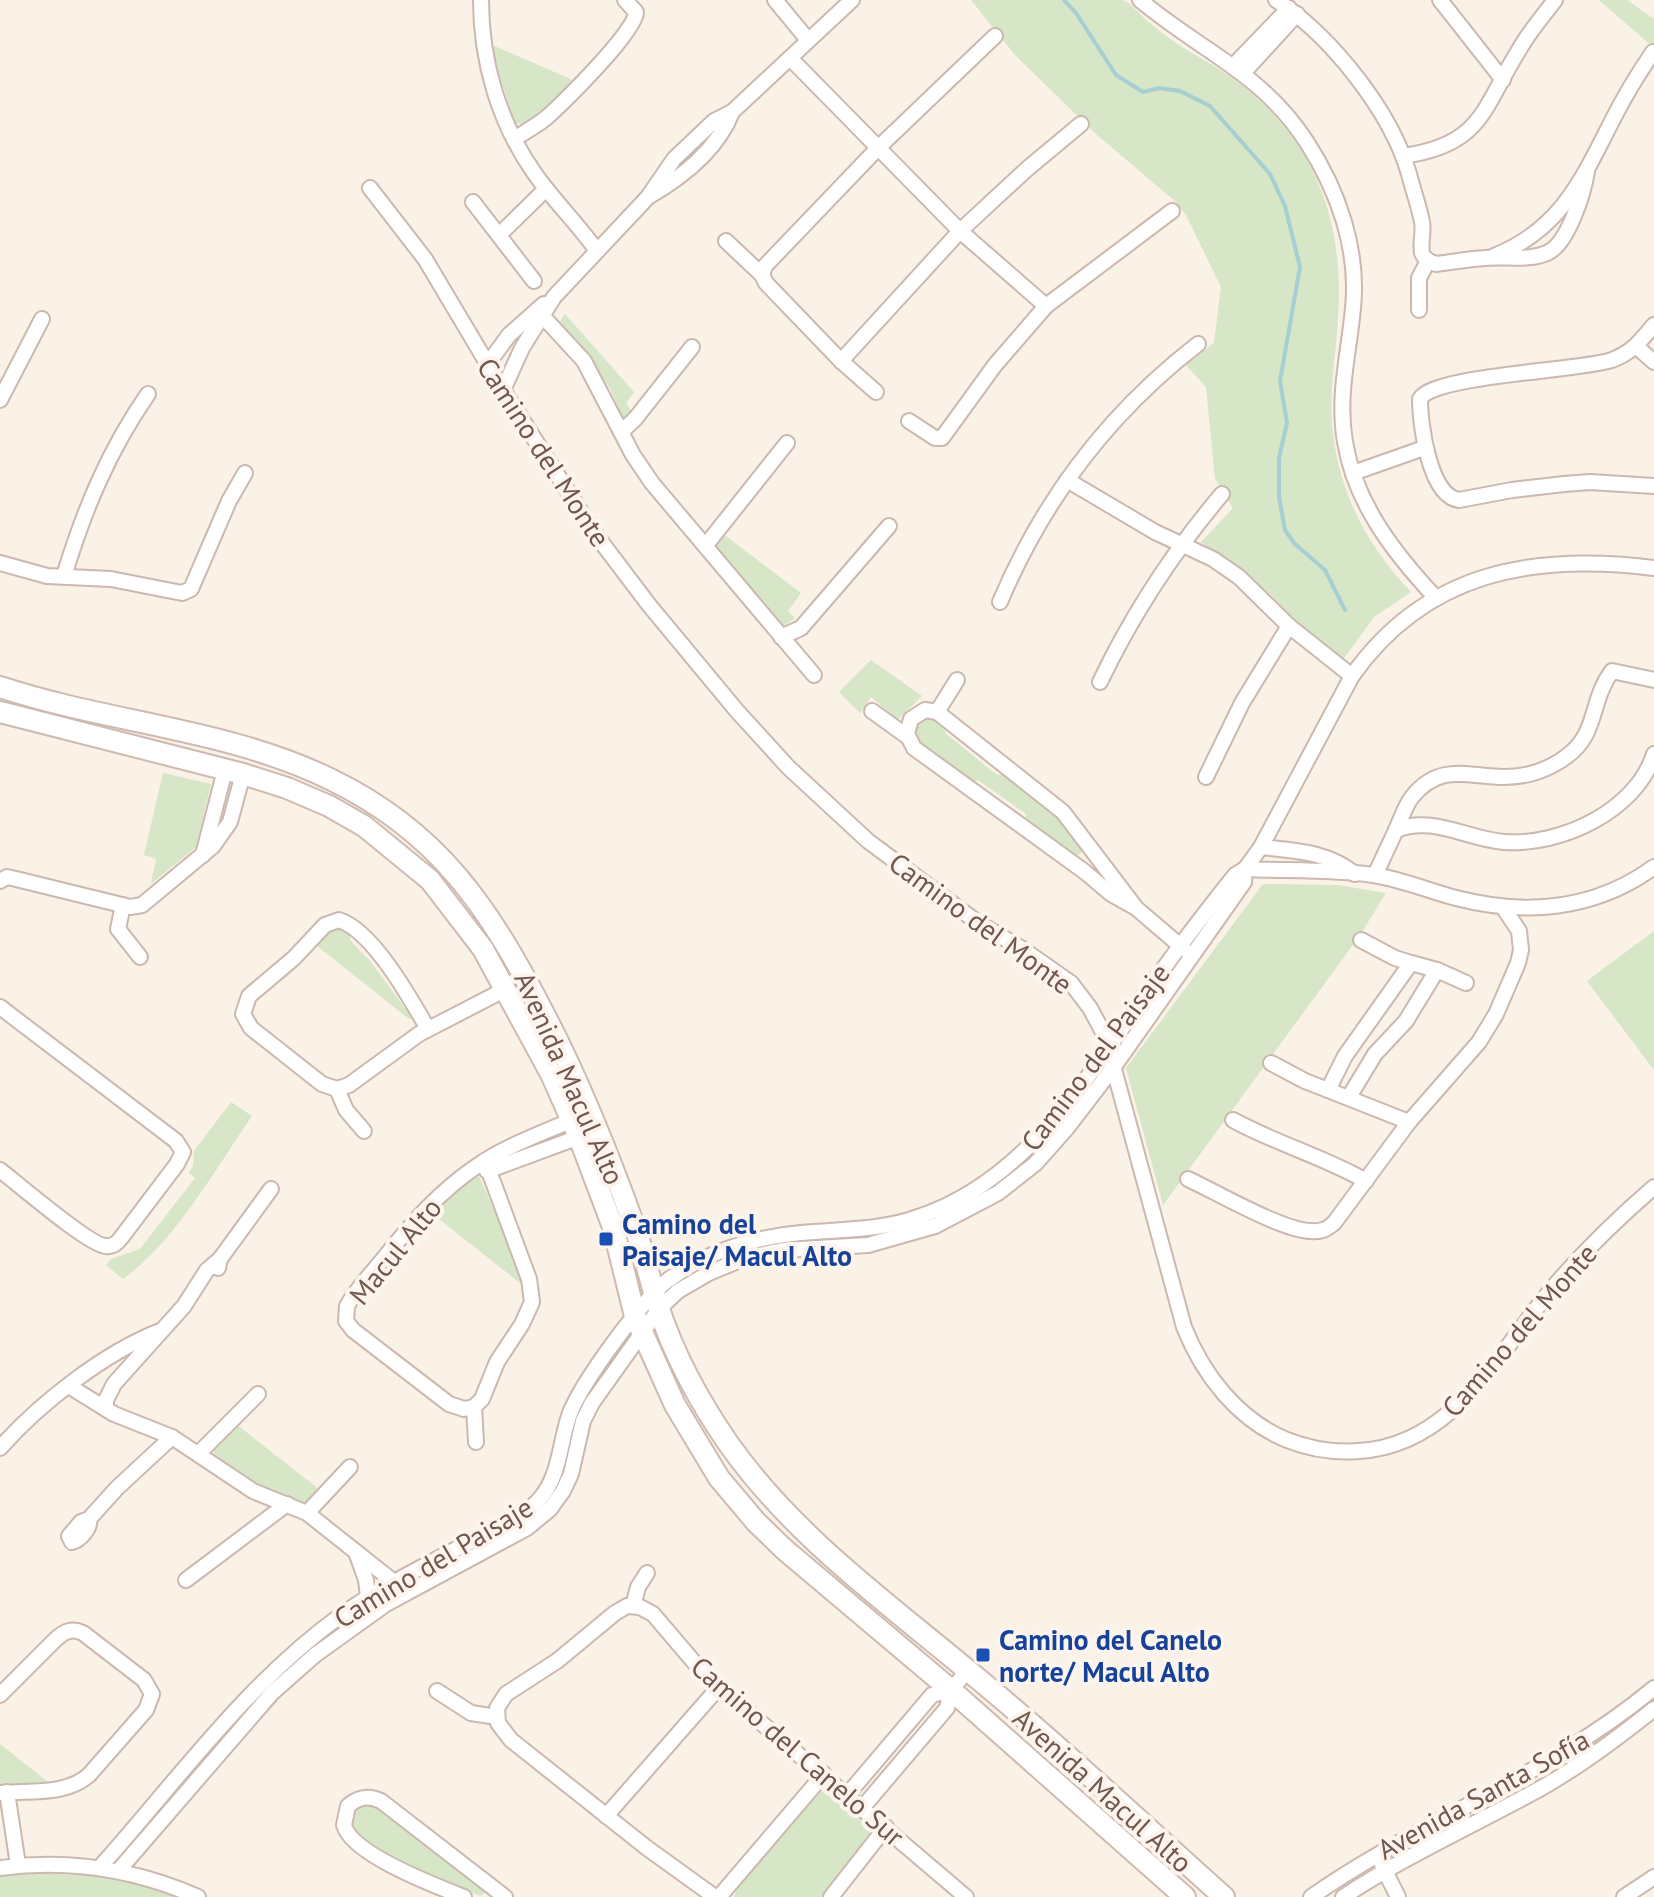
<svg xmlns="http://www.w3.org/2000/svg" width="1654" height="1897" font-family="'PT Sans',sans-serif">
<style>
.green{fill:#d6e6c7}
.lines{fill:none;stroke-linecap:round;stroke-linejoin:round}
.stream{stroke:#a5cfd2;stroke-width:4}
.street-casing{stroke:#cbb8ae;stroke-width:18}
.secondary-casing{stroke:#cfbaaf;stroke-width:24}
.street{stroke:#fff;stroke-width:14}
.secondary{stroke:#fff;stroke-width:20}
.transit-dot{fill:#1a4fb4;stroke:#fdf5ed;stroke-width:3}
.labels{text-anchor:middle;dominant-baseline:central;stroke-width:8;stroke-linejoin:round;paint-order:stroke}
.street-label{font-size:28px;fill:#71574e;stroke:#fdf5ed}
.transit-label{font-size:28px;font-weight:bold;fill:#164399;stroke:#fdf5ed;text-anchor:start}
</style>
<rect width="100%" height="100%" fill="#faf1e7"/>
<g class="green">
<path d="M971 0C1007 0 1044 0 1080 0 1093 0 1110 0 1122 0 1130 2 1139 13 1145 19 1162 33 1180 47 1199 57 1302 115 1346 202 1338 318 1336 356 1328 394 1333 433 1340 495 1368 547 1411 592L1374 617 1342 661 1313 639 1271 595 1201 542 1233 508 1215 479 1206 387 1186 365 1214 343 1221 287 1186 215 1174 200 1098 136 1015 55Z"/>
<path d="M1599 0H1627L1654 19V48Z"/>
<path d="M490 44 575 81 525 124 514 123Z"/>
<path d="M565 314 634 392 626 403 631 411 623 419 610 388 560 321Z"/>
<path d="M723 534 801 593 788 611 795 618 781 628 715 545Z"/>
<path d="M871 660 922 696 898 720 871 697 860 713 839 692Z"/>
<path d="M920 718 936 720 945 725V733L997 775 1006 774 1052 811 1084 849 1078 856 1025 820 1026 814 978 780 969 782 920 742 913 724Z"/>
<path d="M163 773 211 784 196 847 151 884 156 859 144 855Z"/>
<path d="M1263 884 1337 885 1386 893 1360 935 1163 1205 1126 1068Z"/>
<path d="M337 926 346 929 350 935V940L371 962 405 1008H409L415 1016 409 1019 316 945 330 929Z"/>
<path d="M1654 931V1070L1587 981Z"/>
<path d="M231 1102 252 1116C213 1172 178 1238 123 1279L106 1265 111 1259 140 1249 195 1178 189 1173 193 1166 194 1151Z"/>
<path d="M479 1176 524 1278 520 1283 430 1212 457 1189Z"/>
<path d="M236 1424 320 1490C316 1494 311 1501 306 1502 285 1507 232 1470 215 1457L213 1448Z"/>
<path d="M0 1744 48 1782 0 1788Z"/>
<path d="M828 1788 873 1829 821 1897H734L737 1888 819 1793Z"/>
<path d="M364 1804H374L486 1891 481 1896C437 1879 382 1863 351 1826L353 1811Z"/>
<path d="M25 1873C83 1874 125 1877 180 1897H0V1877Z"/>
</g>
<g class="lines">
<path class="stream" d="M1064 0 1076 13 1116 75 1143 92 1159 88 1180 91 1210 106 1270 174 1285 206 1300 267 1280 381 1287 423 1279 458V497L1285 530 1294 543 1325 570 1345 610"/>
<g class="street-casing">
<g id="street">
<path d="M481 0C481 62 499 123 535 174 554 201 578 224 597 251"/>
<path d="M775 0 808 40"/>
<path d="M1140 0C1199 50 1262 73 1306 141 1338 190 1359 249 1353 308 1349 353 1337 396 1345 442 1355 503 1394 553 1435 597"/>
<path d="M1276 0C1331 36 1391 111 1409 174 1413 190 1419 206 1422 222 1424 231 1420 243 1422 253 1424 259 1430 262 1436 264 1452 262 1469 259 1485 258 1505 256 1529 261 1547 253 1568 244 1584 192 1587 171"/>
<path d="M1440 0 1503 80"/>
<path d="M790 58 960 231 1046 306"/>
<path d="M1234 65 1289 8"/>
<path d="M1244 72 1297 14"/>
<path d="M514 139C525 132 536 126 546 118 563 103 637 30 636 12L625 0"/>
<path d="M1403 156C1483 145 1483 107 1519 50 1529 32 1543 16 1555 0"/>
<path d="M370 188 425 259 503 390 596 535 649 605 737 711 788 767 868 841 977 922 1024 950 1071 983 1090 1008 1105 1036 1184 1327C1203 1375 1238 1420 1287 1440 1310 1449 1334 1453 1359 1451 1452 1446 1498 1354 1551 1290 1582 1253 1617 1219 1654 1187"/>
<path d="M648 197C681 178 718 149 732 112"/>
<path d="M473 202 534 281"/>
<path d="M499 235 546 189"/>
<path d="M726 241 762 275 766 283 841 361 876 392"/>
<path d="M1494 256C1560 230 1582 180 1612 121 1624 97 1638 74 1653 52"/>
<path d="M762 275 765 266 878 148 995 36"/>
<path d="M537 310 584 361 633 455 652 483 814 675"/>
<path d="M1419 310V278L1428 261"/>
<path d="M1654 325C1639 342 1634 351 1612 360 1580 371 1432 375 1420 399 1420 423 1429 496 1459 500L1512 490 1564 484 1590 482 1654 486"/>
<path d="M1637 347 1654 362"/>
<path d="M841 361 960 231 1027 169 1081 124"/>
<path d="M487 365 509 335 544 304"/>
<path d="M503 390 522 348 554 297 648 197 674 159 714 121 732 112 852 0"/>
<path d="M0 400 42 319"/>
<path d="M909 421 935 438H942L995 365 1046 306 1172 211"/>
<path d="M621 432 635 419 692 347"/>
<path d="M1353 473 1424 448"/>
<path d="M1067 480 1155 532 1213 559 1239 577 1289 626 1352 676"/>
<path d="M706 545 787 443"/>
<path d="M0 563 47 576 111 579 182 593 191 589 229 501 245 473"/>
<path d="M64 576C84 510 109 450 148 394"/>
<path d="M1000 602C1043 500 1110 412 1198 344"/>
<path d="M781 637 801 628 889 526"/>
<path d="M1654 680 1612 671C1590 700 1598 734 1567 756 1549 770 1526 777 1504 777 1468 777 1440 762 1412 797 1405 806 1401 819 1396 830 1432 815 1467 839 1504 842 1561 846 1636 811 1654 754"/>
<path d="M1100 682C1133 613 1173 552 1222 494"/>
<path d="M872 711 908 737"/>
<path d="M937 712 957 680"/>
<path d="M1206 777 1242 703 1289 626"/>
<path d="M1261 847C1295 851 1327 851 1355 874"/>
<path d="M203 855 225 770"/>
<path d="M1245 869C1287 871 1332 869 1373 875 1401 879 1429 891 1456 898 1526 916 1595 910 1654 867"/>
<path d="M1375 875 1396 830"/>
<path d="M0 881 7 877 16 879 130 907 142 905 213 846 230 822 243 774"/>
<path d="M123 905 118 929 140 957"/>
<path d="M1136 908 1111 894 1085 872 914 748 907 734 911 719 925 710 937 712 1063 812 1136 908 1184 949"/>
<path d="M1361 940 1395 958 1411 963"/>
<path d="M1437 970 1466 983"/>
<path d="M0 1007 176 1141 183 1152 177 1164 121 1238C117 1243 113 1247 106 1246 90 1246 17 1183 0 1170"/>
<path d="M428 1029C410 998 373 931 339 920L325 925 294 958 249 996 243 1014 251 1028 322 1084 337 1089 349 1085 419 1034 506 989"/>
<path d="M1271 1063 1305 1081 1409 1122"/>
<path d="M337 1089 346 1110 364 1131"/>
<path d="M1328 1090 1345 1056 1411 963 1437 970 1406 1021 1375 1054 1349 1097"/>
<path d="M1233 1120C1277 1144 1324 1157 1366 1181"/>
<path d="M503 1151 489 1171 529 1279 532 1302 522 1324 497 1362 482 1399 474 1407 464 1409 449 1404 353 1330 346 1321 347 1306C357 1288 372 1273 385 1257 412 1223 440 1191 477 1166 506 1146 540 1134 572 1120"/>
<path d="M487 1171 579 1137"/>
<path d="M1188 1179C1216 1192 1283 1231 1311 1231 1322 1232 1327 1229 1334 1223L1409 1122 1479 1042 1496 1014 1518 963 1521 950 1519 931 1503 907"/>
<path d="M218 1268 220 1259 271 1189"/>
<path d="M69 1386 114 1414 172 1437 253 1491 307 1513 394 1582"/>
<path d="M474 1407 476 1442"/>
<path d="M106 1409V1400L114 1384 184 1306 207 1270 220 1259"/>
<path d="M0 1448C40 1403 104 1353 160 1331"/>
<path d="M199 1453 258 1394"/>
<path d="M307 1513 350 1467"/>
<path d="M89 1519C91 1528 80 1540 72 1542L69 1536 81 1522 89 1519 117 1488 172 1437"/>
<path d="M357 1555 366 1580 368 1597"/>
<path d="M186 1580 287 1504"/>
<path d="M633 1606 638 1587 647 1573"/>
<path d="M437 1691 471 1713 497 1717"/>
<path d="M0 1695 56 1639C65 1631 72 1628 83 1633L144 1680 152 1694 146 1710 89 1775C65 1796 30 1790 0 1793"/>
<path d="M7 1792 18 1865"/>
<path d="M848 1794 932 1695 951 1690"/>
<path d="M863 1807 947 1708 951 1690 968 1670"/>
<path d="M606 1816 719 1687"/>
<path d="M1382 1865 1398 1897"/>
<path d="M100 1867C177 1781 246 1684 340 1616 381 1587 426 1565 470 1542 493 1530 520 1520 538 1501 561 1476 559 1443 570 1413 583 1381 641 1301 668 1280 706 1252 754 1237 801 1233 841 1229 879 1231 918 1217 1029 1180 1090 1073 1154 982 1180 945 1207 910 1235 875L1245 869 1261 847 1352 676C1426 571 1534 553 1654 568"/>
<path d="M0 1868C69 1859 134 1869 198 1897"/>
<path d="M119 1870 272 1693 315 1655 386 1604 527 1528 550 1509 563 1491 571 1474 583 1421 592 1403 659 1309 678 1291 709 1273 745 1258 784 1250 868 1245 935 1226 998 1193 1035 1164 1067 1128 1113 1068 1244 882 1245 869"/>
<path d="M464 1897C436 1886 351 1854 344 1825L348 1806C358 1797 368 1795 381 1801L505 1897"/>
<path d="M715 1897 647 1848 511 1740 498 1723 497 1708 506 1694 557 1661 615 1613 627 1606 640 1607 653 1614 699 1668 719 1687 966 1897"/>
<path d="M719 1897 824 1774"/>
<path d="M831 1897 886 1827"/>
<path d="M1311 1897C1421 1820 1550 1775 1654 1688"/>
<path d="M1343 1897C1407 1855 1476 1824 1543 1787 1582 1765 1619 1737 1654 1709"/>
<path d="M1624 1897 1654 1877"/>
</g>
</g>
<g class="secondary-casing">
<g id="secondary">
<path d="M0 687C109 723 229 729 332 780 439 832 489 908 542 1010 579 1080 608 1153 635 1228 644 1253 650 1280 658 1306 674 1355 699 1401 728 1443 791 1533 882 1599 965 1668 1054 1741 1138 1820 1224 1897"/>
<path d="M0 712 243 774 287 788 329 806 364 826 430 880 483 949 551 1074 579 1137 613 1227 635 1316 675 1405 719 1478 756 1522 785 1550 951 1690 1185 1897"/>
</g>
</g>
<use href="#street" class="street"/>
<use href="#secondary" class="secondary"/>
</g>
<g class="transit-dot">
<rect x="598" y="1231" width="16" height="16" rx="4"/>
<rect x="975" y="1647" width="16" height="16" rx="4"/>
</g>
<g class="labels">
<g class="street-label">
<text transform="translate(544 452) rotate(57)">Camino del Monte</text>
<text transform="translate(981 923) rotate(36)">Camino del Monte</text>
<text transform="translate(1095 1057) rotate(-53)">Camino del Paisaje</text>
<text transform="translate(570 1078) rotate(66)">Avenida Macul Alto</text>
<text transform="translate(395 1251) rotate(-51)">Macul Alto</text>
<text transform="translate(1519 1330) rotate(-49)">Camino del Monte</text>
<text transform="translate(433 1562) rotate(-31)">Camino del Paisaje</text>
<text transform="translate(798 1751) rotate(41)">Camino del Canelo Sur</text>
<text transform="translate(1103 1790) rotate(42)">Avenida Macul Alto</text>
<text transform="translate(1483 1794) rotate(-29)">Avenida Santa Sofía</text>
</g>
<g class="transit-label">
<text x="622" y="1223">Camino del<tspan x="622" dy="32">Paisaje/ Macul Alto</tspan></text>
<text x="999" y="1639">Camino del Canelo<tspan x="999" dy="32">norte/ Macul Alto</tspan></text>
</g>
</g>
</svg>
